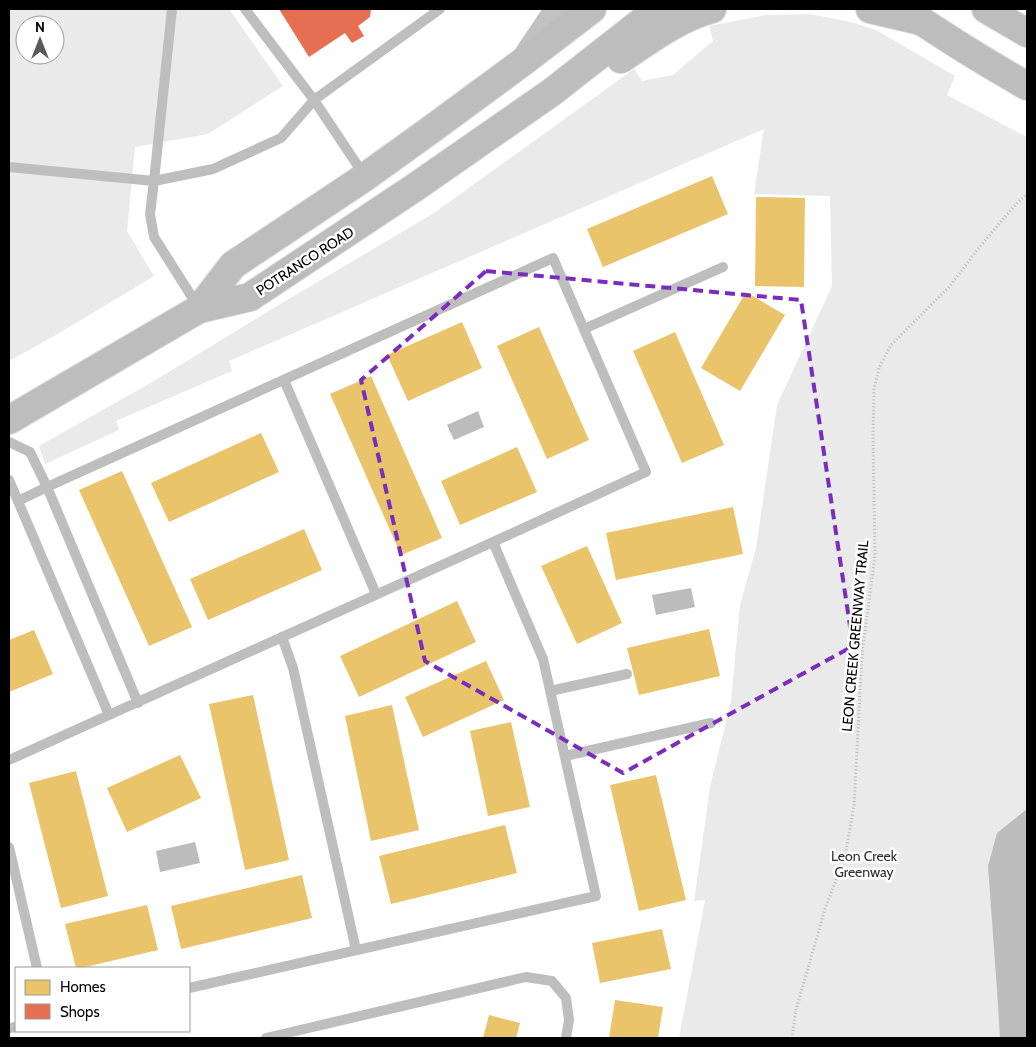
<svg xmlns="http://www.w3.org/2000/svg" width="1036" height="1047" font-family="Cabin,sans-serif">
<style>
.green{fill:#eaeaea;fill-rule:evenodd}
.water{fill:#bcbcbc}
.homes{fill:#e9c46a}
.shops{fill:#e76f51}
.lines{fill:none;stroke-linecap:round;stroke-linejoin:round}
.primary-casing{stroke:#dbdbdb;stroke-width:30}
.path{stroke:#b8b8b8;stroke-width:3;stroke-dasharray:1 2.5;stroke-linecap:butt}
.lane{stroke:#bebebe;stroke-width:10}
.secondary{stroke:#c1c1c1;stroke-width:28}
.primary{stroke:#bdbdbd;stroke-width:28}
.marked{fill:none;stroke:#7b2cbf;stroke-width:4;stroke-dasharray:10 6;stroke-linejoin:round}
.labels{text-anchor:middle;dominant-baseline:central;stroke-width:5;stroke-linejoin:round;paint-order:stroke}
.street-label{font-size:14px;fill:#000;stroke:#fff}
.park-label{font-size:14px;fill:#2f2f2f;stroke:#fff}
</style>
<rect width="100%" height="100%" fill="#fff"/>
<g class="green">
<path d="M9 9H229L283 86 208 134 135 147 127 231 154 276 56 335 9 361ZM25 25H55V55H25Z"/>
<path d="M809 14 851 22 876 30 955 76 947 95 1027 137V1038H679L705 900 694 901 710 787 731 701 740 605 756 548 777 405 832 286 830 196 754 194 764 129 229 361 232 371 116 421 119 430 45 464 39 446 154 381 282 303 434 213 634 69 642 81 673 75 713 41 709 26 766 15Z"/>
</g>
<g class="water">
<path d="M478 411 484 427 454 440 447 425Z"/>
<path d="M691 588 695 607 656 615 652 595Z"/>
<path d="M1027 809V1038H1000L997 990 988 866 997 833Z"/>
<path d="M195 842 200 863 160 872 156 851Z"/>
</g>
<g class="homes">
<path d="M712 176 728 214 603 267 587 229Z"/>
<path d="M756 197 805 198 804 287 755 286Z"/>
<path d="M746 292 785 315 740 391 701 368Z"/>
<path d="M462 322 482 368 408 401 387 355Z"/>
<path d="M539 327 589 440 547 459 497 346Z"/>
<path d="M675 332 724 445 682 463 633 351Z"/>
<path d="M371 376 442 538 401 555 330 394Z"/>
<path d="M261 433 279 472 169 522 151 483Z"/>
<path d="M517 447 537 492 460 525 441 481Z"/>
<path d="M122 471 192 627 149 646 79 490Z"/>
<path d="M733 507 743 554 616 580 606 533Z"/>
<path d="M304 529 322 570 208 620 190 579Z"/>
<path d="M587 546 622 623 577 644 541 566Z"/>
<path d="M457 601 476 642 359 697 340 656Z"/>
<path d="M709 629 720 676 639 695 627 648Z"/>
<path d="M34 630 53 674 9 692V640Z"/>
<path d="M486 661 504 700 423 737 405 697Z"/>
<path d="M253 695 289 860 245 870 209 704Z"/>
<path d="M392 705 419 830 371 841 345 716Z"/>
<path d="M511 722 530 807 488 816 470 731Z"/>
<path d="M180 755 201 798 127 832 107 788Z"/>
<path d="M76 771 108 896 61 908 29 783Z"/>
<path d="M656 775 686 900 639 911 610 785Z"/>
<path d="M505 825 517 873 391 904 379 856Z"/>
<path d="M302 875 312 918 181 949 171 906Z"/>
<path d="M147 905 158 950 81 968H76L65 924Z"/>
<path d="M662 929 671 969 600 983 592 943Z"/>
<path d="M615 1000 663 1007 658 1038H609Z"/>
<path d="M489 1015 520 1023 516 1038H483Z"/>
</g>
<path class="shops" d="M279 9H371L370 17 358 26 364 36 352 43 345 33 309 57Z"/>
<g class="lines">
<g class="primary-casing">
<g id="primary">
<path d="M870 9 921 21"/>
<path d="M904 9C944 37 985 62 1027 86"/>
<path d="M986 9 1027 33"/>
<path d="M621 59C650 40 678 18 712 9"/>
<path d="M199 309 233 265 365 177 429 131 524 61 592 9"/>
<path d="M9 420 199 309 250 297 414 188 552 92 658 9"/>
</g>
</g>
<path class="path" d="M792 1038 796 1010 825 909 845 856 854 806 862 655 875 555 873 436 874 389 879 368 891 345 950 286 978 249 1016 204 1027 194"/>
<g class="lane">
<path d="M172 9 154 181 150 214 154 237 199 308"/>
<path d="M9 167 154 181 213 169 281 138 314 100 245 9"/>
<path d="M364 175 314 100 440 9"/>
<path d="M584 329 723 267"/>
<path d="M284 380 376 594"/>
<path d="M9 442 30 452 47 487 138 703"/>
<path d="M9 480 109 715"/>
<path d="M282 637 293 668 356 950"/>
<path d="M550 691 627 674"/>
<path d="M565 756 711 723"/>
<path d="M9 760 493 542 646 472 553 258 47 487 18 501"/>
<path d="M9 847 37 968"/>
<path d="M189 988 596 896 543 659 493 542"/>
<path d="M9 1028 16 1027"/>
<path d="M266 1038 526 977 552 981 566 998 569 1020 566 1038"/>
</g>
<path class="secondary" d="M528 55 559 9"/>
<use href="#primary" class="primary"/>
</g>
<path class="marked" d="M486 271 801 300 853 646 623 773 425 661 361 380Z"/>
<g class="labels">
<g class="street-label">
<text transform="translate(305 261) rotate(-33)">POTRANCO ROAD</text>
<text transform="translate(855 636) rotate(-85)">LEON CREEK GREENWAY TRAIL</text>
</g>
<g class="park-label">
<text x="864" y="856">Leon Creek<tspan x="864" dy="16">Greenway</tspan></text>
</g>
</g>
<rect width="1036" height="1047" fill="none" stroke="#000000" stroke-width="20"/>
<rect x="15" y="967" width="175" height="65" fill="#ffffff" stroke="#999999"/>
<rect x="25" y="980" width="25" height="15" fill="#e9c46a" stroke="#999999"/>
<text x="60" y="992" font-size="15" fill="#000000">Homes</text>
<rect x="25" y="1004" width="25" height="15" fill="#e76f51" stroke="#999999"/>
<text x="60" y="1017" font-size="15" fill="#000000">Shops</text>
<g transform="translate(40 40)"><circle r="24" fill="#ffffff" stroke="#999999"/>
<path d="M0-4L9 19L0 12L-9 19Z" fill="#595959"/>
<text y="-8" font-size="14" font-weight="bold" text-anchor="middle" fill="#000000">N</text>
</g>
</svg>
